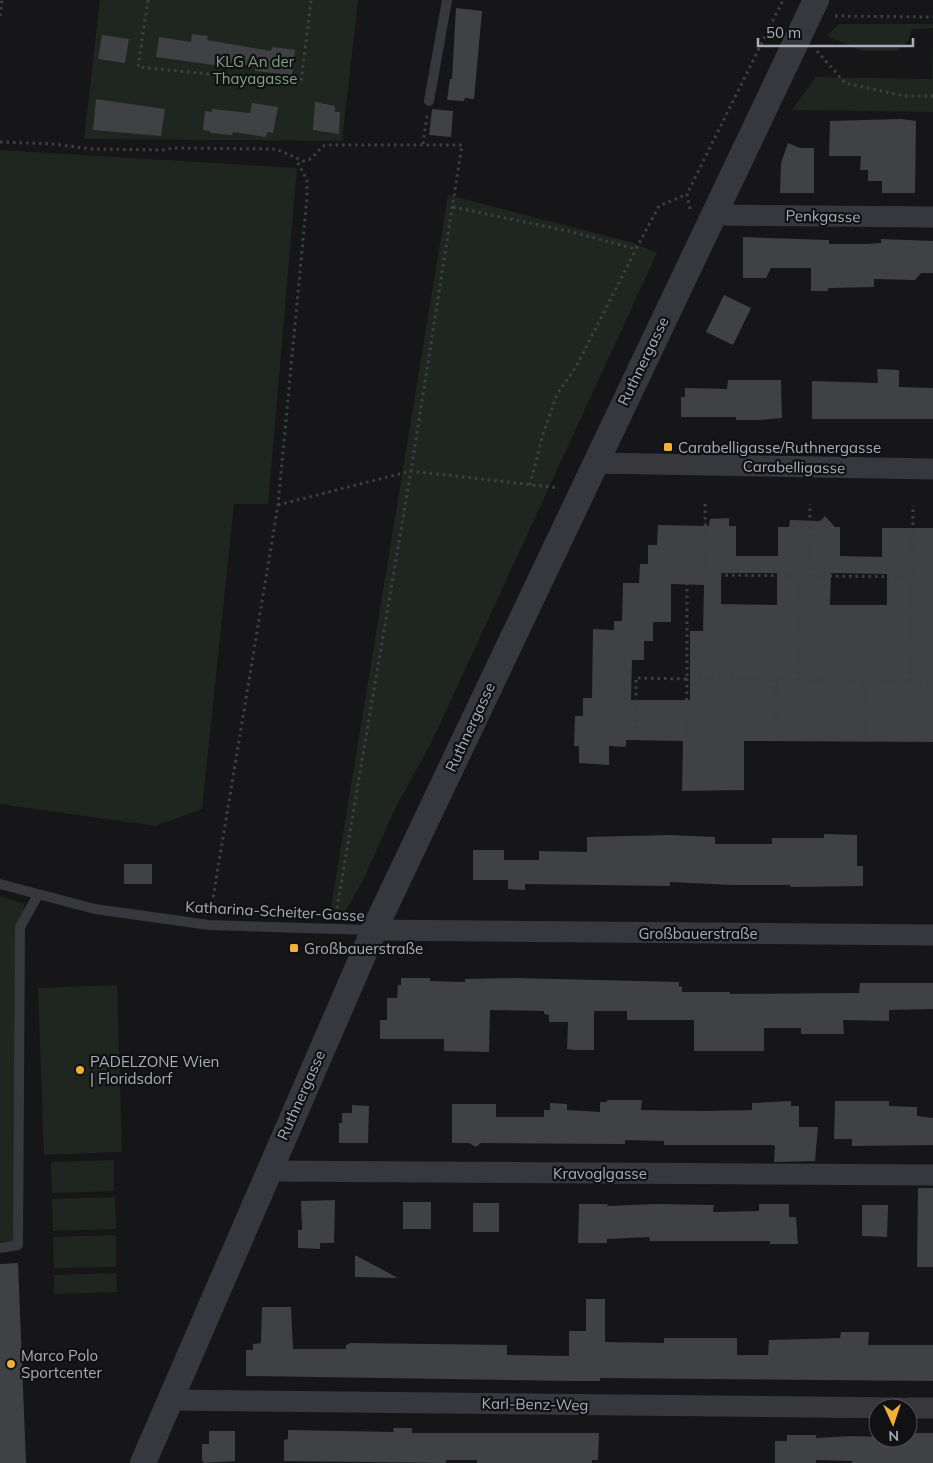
<svg xmlns="http://www.w3.org/2000/svg" width="933" height="1463" font-family="Mulish,sans-serif">
<style>
.green{fill:#1e261f}
.building{fill:#404145;fill-rule:evenodd}
.lines{fill:none;stroke-linecap:round;stroke-linejoin:round}
.path{stroke:#3d3f44;stroke-width:3;stroke-dasharray:2.5 4;stroke-linecap:butt}
.service{stroke:#37383d;stroke-width:10}
.minor{stroke:#37383d;stroke-width:21}
.tertiary{stroke:#37383d;stroke-width:26}
.poi-dot{fill:#f2b134;stroke:#111113;stroke-width:2}
.labels{text-anchor:middle;dominant-baseline:central;stroke-width:4.5;stroke-linejoin:round;paint-order:stroke}
.park-label{font-size:15px;fill:#7fa381;stroke:#111113}
.street-label{font-size:15px;fill:#a8adb8;stroke:#111113}
.poi-label{font-size:15px;fill:#a8adb8;stroke:#111113;text-anchor:start}
</style>
<rect width="100%" height="100%" fill="#161618"/>
<g class="green">
<path d="M100 0H358L342 141 84 139Z"/>
<path d="M839 24H933V28L912 29 908 41 897 51H862L827 36Z"/>
<path d="M933 38V112L792 110 816 77 932 79Z"/>
<path d="M0 150 297 168 268 504H234L202 809 155 826 0 804Z"/>
<path d="M448 195 634 243 657 253 433 739 395 809 364 878 345 912 330 913Z"/>
<path d="M0 896 24 904 17 1241 0 1242Z"/>
<path d="M117 985 122 1152 44 1155 38 988Z"/>
<path d="M114 1160V1191L52 1193 51 1162Z"/>
<path d="M115 1197 116 1229 53 1231 52 1199Z"/>
<path d="M116 1235V1267L54 1268 53 1237Z"/>
<path d="M116 1273 117 1292 54 1294V1275Z"/>
</g>
<g class="building">
<path d="M456 8 482 11 474 99 465 98 464 101 447 100 450 79H452Z"/>
<path d="M192 34 208 36 207 40 271 51 272 47 295 50 292 75 255 71V67L222 61 221 66 156 57 159 37 191 42Z"/>
<path d="M102 35 129 39 125 63 98 59Z"/>
<path d="M96 99 165 109 161 136 93 130Z"/>
<path d="M315 102 335 106V112H340L339 134 313 130Z"/>
<path d="M252 103 278 107 273 133 267 132 266 137 233 132 232 135 210 133V131L203 130 205 111 212 112V109L250 113Z"/>
<path d="M432 109 453 111 451 137 429 135Z"/>
<path d="M901 119 916 121 915 193H882V181H868V170H860L861 156H829L830 121Z"/>
<path d="M788 143 800 148H814V193H780L781 163Z"/>
<path d="M743 237 829 240V244H866L881 243V239L933 241V273H921L915 280 874 279V287L828 288V291H811V268H771L766 278H743Z"/>
<path d="M724 295 751 308 733 345 706 332Z"/>
<path d="M877 369 899 370V387L933 388V419H812V381L878 383Z"/>
<path d="M728 380H781L782 418 759 420H736V417H681V397H685V388L727 389Z"/>
<path d="M825 516 835 527H840V556L882 557V528H933V742L744 741V790L682 791 683 741 626 740V747L609 746V765L579 763V746H574L575 716H583V698H592L593 629 614 630V621H622L623 583H639L640 564H648V545H657L658 525 709 526 710 519 729 518V526H736V556H778V527H789L790 520 820 521ZM721 573H777V605L721 604ZM831 573 887 574V605H830ZM671 584 704 585 703 631H690V700H631L632 660H644V641H653V622H671Z"/>
<path d="M824 834 857 835V866H863V886L790 887V885H732L670 882V886L525 884V890L508 889V880H473V850H504V860H539V851L587 852V837L670 835 715 837V844H772V838H824Z"/>
<rect x="124" y="864" width="28" height="20"/>
<path d="M401 978H430V981L465 982V979L516 978 679 982V987L682 986V992H730V994L859 993 860 983H933V1009L889 1010V1021L843 1020 844 1034H801V1028H764V1051H694V1020H627V1011H594V1050H573L567 1049 568 1022H549V1015L544 1014V1011L490 1010 489 1052 444 1051V1039H380V1020H387V998H397L398 985H401Z"/>
<path d="M607 1100H642L641 1110 703 1111 752 1110V1103L791 1101V1106H799V1127H818L815 1161 774 1162 775 1146 772 1145H664V1141L625 1140V1144L481 1143 476 1147 469 1143H452V1104H496V1117H544V1110H550V1103L567 1104V1110L600 1112V1102H607Z"/>
<path d="M835 1101H889V1106L917 1107V1116L933 1118V1145L852 1146V1139H834Z"/>
<path d="M352 1105 369 1106 368 1143H339V1123H342V1113H352Z"/>
<path d="M918 1188H933V1267H917Z"/>
<path d="M335 1200 334 1243H320V1249L298 1248V1230H302L301 1201Z"/>
<rect x="403" y="1202" width="28" height="27"/>
<rect x="473" y="1203" width="26" height="29"/>
<path d="M579 1204H608L607 1206 656 1204 714 1205 713 1212 759 1211V1204H789V1217H796L798 1244H770V1241H650L649 1237 607 1239V1243H578Z"/>
<path d="M862 1205H888L887 1237 862 1236Z"/>
<path d="M355 1255 398 1278 355 1277Z"/>
<path d="M18 1263 26 1463H0V1264Z"/>
<path d="M586 1299H605V1342L664 1343V1338H737V1355H768L769 1340 840 1338 841 1332H869L868 1345H933V1381L600 1378V1381H572L246 1376V1350H253V1344L261 1343 262 1307H291L293 1349H346V1345L351 1343 507 1345V1355L569 1356V1331H586Z"/>
<path d="M393 1428H412V1433H599L598 1460H592V1463H477V1460H446V1463L284 1461V1440L288 1439V1430L394 1432Z"/>
<path d="M209 1431H235V1461L204 1463 202 1460V1444H209Z"/>
<path d="M908 1433H933V1463H852V1461L816 1460V1463H775V1441H787V1435H816V1438L852 1436 908 1438Z"/>
</g>
<g class="lines">
<g class="path">
<path d="M148 0 138 67 301 83 311 0"/>
<path d="M0 16 2 0"/>
<path d="M835 16 933 17"/>
<path d="M817 51 845 83 904 96H933"/>
<path d="M0 142 54 144 92 149 165 150 173 148 276 149 303 161C316 160 316 149 326 145H462L411 471 336 914"/>
<path d="M423 144 427 115"/>
<path d="M453 207 572 232 636 249 659 206 687 194"/>
<path d="M690 209 687 194 783 0"/>
<path d="M530 485 543 434 557 394 576 367 636 249"/>
<path d="M278 505 411 471 559 488"/>
<path d="M706 575 933 577"/>
<path d="M809 576 810 504"/>
<path d="M776 680V721"/>
<path d="M798 680 799 576"/>
<path d="M910 681 913 505"/>
<path d="M636 728V678L687 679V575H706L705 503"/>
<path d="M686 733 687 679 933 681"/>
<path d="M865 739V680"/>
<path d="M211 910 278 505 307 197V180L297 161"/>
</g>
<g class="service">
<path d="M429 101 447 0"/>
<path d="M0 884 95 909 209 925 372 930"/>
<path d="M0 1248 18 1245 20 927 38 895"/>
</g>
<g class="minor">
<path d="M714 215 933 217"/>
<path d="M595 463 933 469"/>
<path d="M374 930 933 935"/>
<path d="M268 1171 933 1175"/>
<path d="M169 1400 901 1408"/>
<path d="M908 1408H933"/>
</g>
<path class="tertiary" d="M143 1463 374 930 816 0"/>
</g>
<g class="poi-dot">
<rect x="663" y="442" width="10" height="10" rx="2.5"/>
<rect x="289" y="943" width="10" height="10" rx="2.5"/>
<circle cx="80" cy="1070" r="5"/>
<circle cx="11" cy="1364" r="5"/>
</g>
<g class="labels">
<g class="park-label">
<text x="255" y="61">KLG An der<tspan x="255" dy="17">Thayagasse</tspan></text>
</g>
<g class="street-label">
<text transform="translate(823 216) rotate(1)">Penkgasse</text>
<text transform="translate(643 361) rotate(-64)">Ruthnergasse</text>
<text transform="translate(794 467) rotate(1)">Carabelligasse</text>
<text transform="translate(470 727) rotate(-65)">Ruthnergasse</text>
<text transform="translate(275 911) rotate(3)">Katharina-Scheiter-Gasse</text>
<text x="698" y="933">Großbauerstraße</text>
<text transform="translate(301 1095) rotate(-66)">Ruthnergasse</text>
<text x="600" y="1173">Kravoglgasse</text>
<text transform="translate(535 1404) rotate(1)">Karl-Benz-Weg</text>
</g>
<g class="poi-label">
<text x="678" y="447">Carabelligasse/Ruthnergasse</text>
<text x="304" y="948">Großbauerstraße</text>
<text x="90" y="1061">PADELZONE Wien<tspan x="90" dy="17">| Floridsdorf</tspan></text>
<text x="21" y="1355">Marco Polo<tspan x="21" dy="17">Sportcenter</tspan></text>
</g>
</g>
<g transform="translate(893 1423) rotate(177)"><circle r="24" fill="#111113" stroke="#4d4f55"/>
<path d="M0-4L9 19L0 12L-9 19Z" fill="#f2b134"/>
<text y="-8" font-size="14" font-weight="bold" text-anchor="middle" fill="#a8adb8">N</text>
</g>
<path d="M758 38v8h155v-8" fill="none" stroke="#a8adb8" stroke-width="2.5"/>
<text x="766" y="38" font-size="15" fill="#a8adb8" stroke="#111113" stroke-width="4" paint-order="stroke">50 m</text>
</svg>
